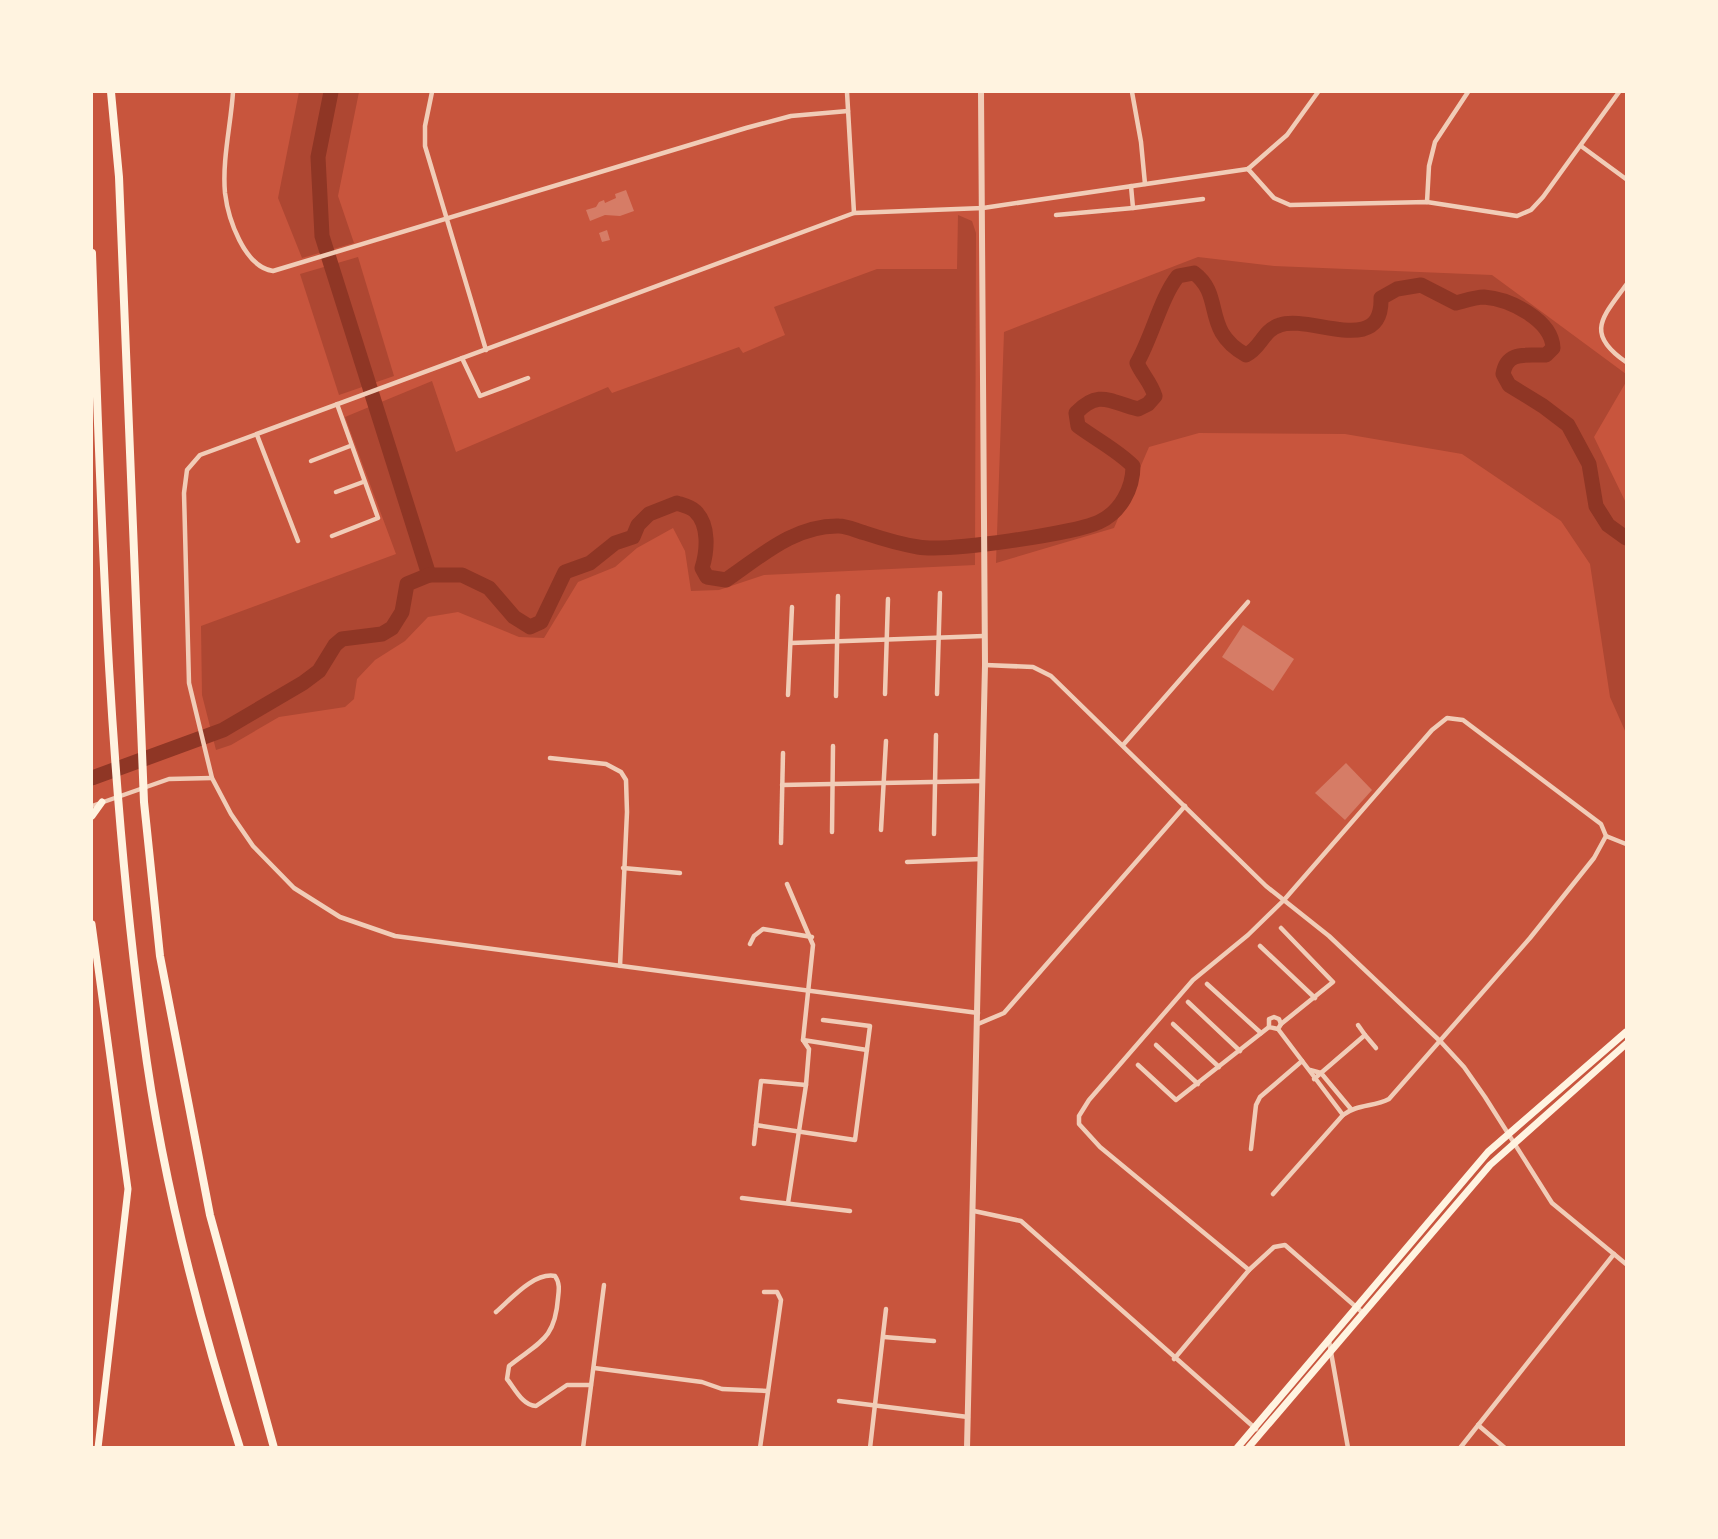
<svg xmlns="http://www.w3.org/2000/svg" width="1718" height="1539" font-family="Karla,sans-serif">
<style>
.green{fill:#ae4732}
.lines{fill:none;stroke-linecap:round;stroke-linejoin:round}
.river{stroke:#8f3625;stroke-width:15}
.building{fill:#d67c66}
.minor{stroke:#f1ccb7;stroke-width:4.5}
.tertiary{stroke:#f1ccb7;stroke-width:6}
.secondary{stroke:#fff3e0;stroke-width:7}
.motorway{stroke:#fff3e0;stroke-width:8}
</style>
<rect width="100%" height="100%" fill="#c8553d"/>
<g class="green">
<path d="M299 92H359L338 196 354 243 302 258 278 198Z"/>
<path d="M958 215 972 221 976 233 975 565 764 575 719 590 691 591 685 551 673 528 637 548 615 567 578 582 544 638 519 637 458 612 428 617 405 641 375 660 357 679 354 699 345 707 279 717 231 745 216 750 202 695 201 626 396 554 345 417 432 381 456 452 608 387 612 393 739 347 743 353 785 335 774 307 877 269H957Z"/>
<path d="M358 257 394 376 339 395 300 274Z"/>
<path d="M1198 257 1274 266 1492 275 1626 374V382L1594 437 1626 503V733L1610 697 1590 564 1561 521 1462 454 1345 434 1199 433 1149 447 1114 528 996 563 1004 332Z"/>
</g>
<g class="lines">
<g class="river">
<path d="M331 92 318 157 322 236 429 575"/>
<path d="M92 778 223 730 303 683 319 671 335 645 342 639 382 634 392 628 402 612 407 584 429 575H462L489 588 514 617 530 627 541 622 565 572 590 563 615 543 633 537 638 525 649 514 677 503C683 505 691 507 695 511 710 525 707 552 702 568L707 577 726 580C760 557 794 525 839 526 847 526 857 531 865 533 883 539 900 544 918 547 947 552 1073 534 1099 522 1121 512 1133 488 1133 466 1117 450 1097 440 1078 426L1076 413C1099 389 1110 402 1138 409L1148 404 1155 396C1150 381 1143 376 1137 363 1152 337 1161 297 1178 276L1194 273C1225 296 1201 330 1246 355 1261 348 1263 330 1280 325 1309 314 1383 358 1381 298L1397 289 1421 285 1456 303C1464 301 1475 297 1484 297 1510 299 1552 320 1553 348L1546 355C1527 356 1507 350 1503 374L1509 385 1543 406 1568 425 1589 464 1596 506 1608 525 1626 538"/>
</g>
</g>
<g class="building">
<path d="M626 190 634 211 620 216 605 215 590 221 586 210 596 207 599 202 604 200 605 203 616 198 615 194Z"/>
<path d="M607 230 610 240 602 242 599 233Z"/>
<path d="M1243 625 1294 659 1273 691 1222 657Z"/>
<path d="M1346 763 1372 790 1345 820 1315 793Z"/>
</g>
<g class="lines">
<g class="minor">
<path d="M233 92C231 124 222 160 225 193 228 218 244 267 273 271L746 128 791 116 848 111"/>
<path d="M432 92 425 126V146L486 350"/>
<path d="M847 92 854 213"/>
<path d="M1132 92 1141 142 1145 184"/>
<path d="M1581 146 1626 179"/>
<path d="M1248 169 1274 198 1290 205 1427 202 1517 216 1531 210 1543 197 1619 92"/>
<path d="M1248 169 1287 135 1318 92"/>
<path d="M1131 186 1133 208 1203 199"/>
<path d="M1427 202 1429 166 1435 142 1468 92"/>
<path d="M1056 215 1133 208"/>
<path d="M1626 285C1603 317 1584 333 1626 362"/>
<path d="M462 358 480 396 528 378"/>
<path d="M257 435 298 541"/>
<path d="M311 461 350 446"/>
<path d="M336 492 363 482"/>
<path d="M332 536 378 518 337 404"/>
<path d="M791 643 984 636"/>
<path d="M985 665 1033 667 1051 676 1266 886 1329 936 1441 1042 1464 1067 1485 1097 1552 1203 1626 1264"/>
<path d="M885 694 888 599"/>
<path d="M937 694 940 593"/>
<path d="M788 695 792 607"/>
<path d="M836 696 838 596"/>
<path d="M1123 745 1248 602"/>
<path d="M550 758 606 764 621 772 626 780 627 812 620 966"/>
<path d="M782 785 982 781"/>
<path d="M92 806 169 779 212 778"/>
<path d="M881 830 886 741"/>
<path d="M832 832 833 746"/>
<path d="M934 834 936 735"/>
<path d="M781 843 783 753"/>
<path d="M907 862 981 859"/>
<path d="M623 868 680 873"/>
<path d="M787 884 813 945 803 1040 809 1049 806 1085 788 1203"/>
<path d="M750 944 754 936 763 929 812 937"/>
<path d="M1260 946 1315 998"/>
<path d="M1207 984 1261 1033"/>
<path d="M1188 1002 1240 1051"/>
<path d="M978 1013 395 936 340 917 294 888 253 846 231 814 212 778 189 683 184 493 187 470 200 455 854 213 983 208 1248 169"/>
<path d="M978 1024 1004 1013 1185 806"/>
<path d="M1173 1024 1219 1067"/>
<path d="M1281 1024 1333 982 1281 928"/>
<path d="M1358 1025 1365 1035"/>
<path d="M1278 1029 1269 1027V1019L1274 1017 1279 1019 1281 1024 1278 1029 1343 1115"/>
<path d="M803 1040 867 1050"/>
<path d="M1156 1045 1198 1084"/>
<path d="M1138 1065 1176 1100 1269 1027"/>
<path d="M1310 1070 1321 1073 1351 1109"/>
<path d="M1314 1079 1365 1035 1376 1048"/>
<path d="M756 1125 855 1140 870 1026 823 1020"/>
<path d="M754 1144 761 1081 806 1085"/>
<path d="M1251 1149 1256 1105 1260 1097 1302 1061"/>
<path d="M1273 1194 1343 1115C1357 1104 1374 1107 1389 1099L1530 938 1594 858 1606 836"/>
<path d="M742 1198 850 1211"/>
<path d="M974 1211 1021 1221 1256 1429"/>
<path d="M1249 1270 1100 1147 1079 1124V1116L1089 1100 1193 980 1248 935 1284 900 1432 730 1447 718 1463 720 1601 824 1606 836 1626 844"/>
<path d="M496 1312C511 1299 534 1272 555 1276 560 1283 559 1290 558 1298 555 1340 539 1342 509 1366L507 1379C515 1389 523 1406 536 1406L567 1385H591"/>
<path d="M884 1337 934 1341"/>
<path d="M1329 1341 1348 1448"/>
<path d="M1174 1359 1249 1270 1274 1247 1285 1245 1363 1313"/>
<path d="M594 1368 702 1382 722 1389 768 1391"/>
<path d="M839 1401 968 1417"/>
<path d="M1478 1425 1505 1448"/>
<path d="M583 1448 604 1285"/>
<path d="M760 1448 781 1300 777 1292H764"/>
<path d="M870 1448 886 1309"/>
<path d="M1460 1448 1614 1254"/>
</g>
<path class="tertiary" d="M967 1448 985 665 981 92"/>
<g class="secondary">
<path d="M92 816 102 802"/>
<path d="M92 924 128 1189 98 1448"/>
<path d="M1237 1448 1488 1152 1626 1032"/>
<path d="M1248 1448 1490 1165 1626 1044"/>
</g>
<g class="motorway">
<path d="M111 92 119 177 144 802 160 956 210 1215 274 1448"/>
<path d="M92 253C101 514 108 775 143 1034 161 1174 197 1313 240 1448"/>
</g>
</g>
<rect width="1718" height="1539" fill="none" stroke="#fff3e0" stroke-width="186"/>
</svg>
